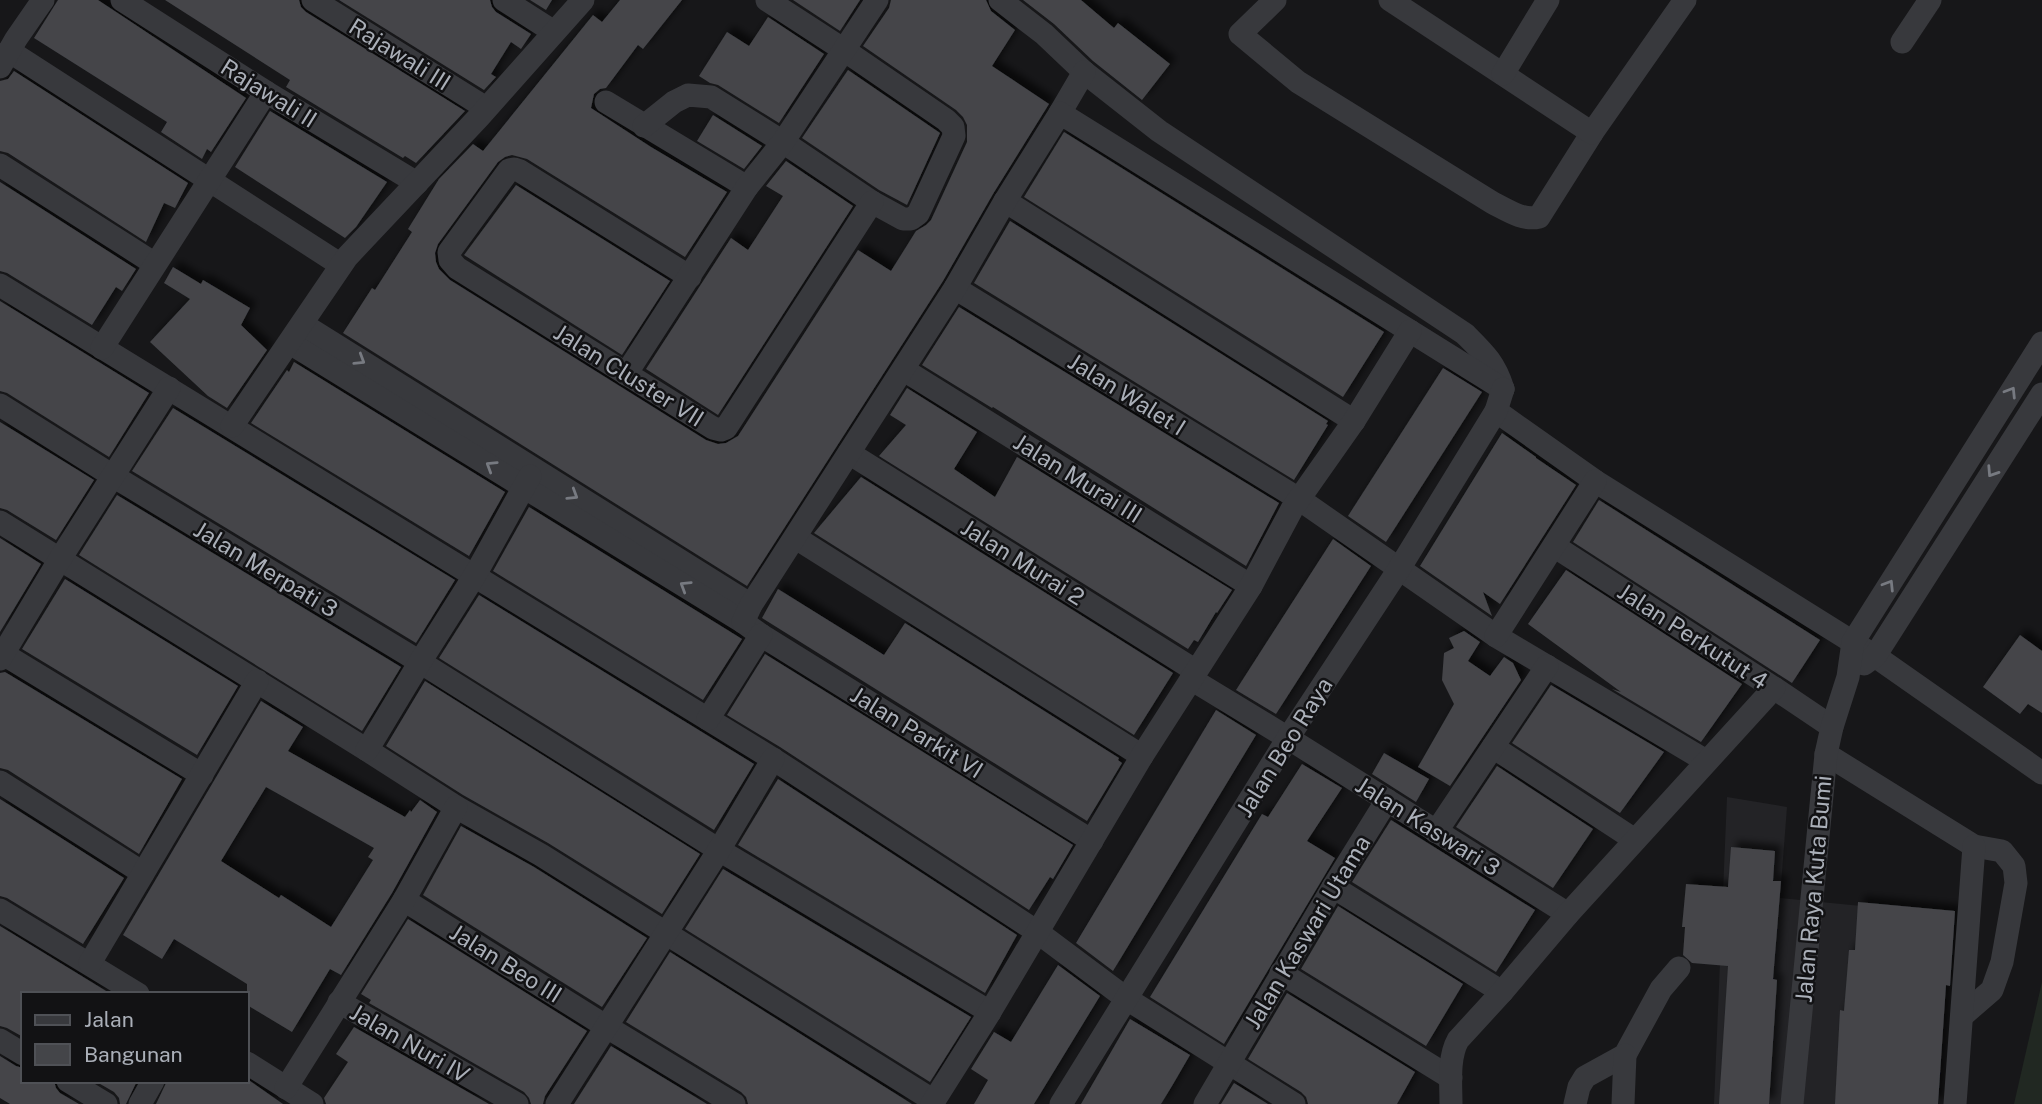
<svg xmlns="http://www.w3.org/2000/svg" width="2042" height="1104" font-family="'Public Sans',sans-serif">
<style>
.built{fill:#232326}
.green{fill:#212822}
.building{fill:#444549;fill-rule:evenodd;filter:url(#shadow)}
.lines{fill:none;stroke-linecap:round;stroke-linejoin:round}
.minor{stroke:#38393d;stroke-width:23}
.oneway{stroke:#777a81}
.labels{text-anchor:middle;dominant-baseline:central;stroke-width:5;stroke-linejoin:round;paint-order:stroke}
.street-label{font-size:23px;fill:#aaafb8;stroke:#121214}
</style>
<defs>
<filter id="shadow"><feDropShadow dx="6" dy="-6" stdDeviation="3.5" flood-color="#0009"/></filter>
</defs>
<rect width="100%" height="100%" fill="#171719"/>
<path class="built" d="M1727 797 1787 807 1780 898 1892 909 1887 1104H1714Z"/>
<path class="green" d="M2042 982V1104H2014Z"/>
<g class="building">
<path d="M58 0H98L246 98 211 152 207 149 202 159 161 132 167 122 34 38Z"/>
<path d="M165 0H299L301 7 306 12 465 111 416 163 405 156 403 158 286 87 290 80Z"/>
<path d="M339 0H490L492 7 496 12 531 34 521 49 511 42 491 74 496 77 484 90Z"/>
<path d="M530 0H552L546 10Z"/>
<path d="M620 0H682L643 49 638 45 606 88 600 89 594 94 591 108 651 147 727 192 685 257 527 159 512 155 505 157 498 162 438 244 435 253 436 262 439 269 450 280 706 440 718 444 726 443 738 436 858 250 891 271 916 231 926 225 931 220 967 142V125L963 117 956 110 863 46 889 8 891 0H986L991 11 1015 30 992 66 1049 104 993 194 943 281 747 586 343 333 372 288 375 290 412 232 408 229 439 179 473 144 483 151 593 15 602 22Z"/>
<path d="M793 0H860L840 31Z"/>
<path d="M1023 0H1081L1114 28 1118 23 1170 64 1142 100 1093 61 1054 24Z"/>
<path d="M768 17 824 54 779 123 718 85 710 83 699 76 727 32 749 46Z"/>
<path d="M848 70 940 133 907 205 879 190 802 138Z"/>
<path d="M14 71 188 183 175 208 164 203 146 242 8 153 0 151V81L8 79Z"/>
<path d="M270 111 387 182 356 227 345 238 235 167Z"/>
<path d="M713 115 762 146 744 169 697 141Z"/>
<path d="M1064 132 1384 332 1343 397 1024 197Z"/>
<path d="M786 161 853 206 718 415 646 369 731 238 748 250 783 196 766 186Z"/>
<path d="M0 182 136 269 122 291 116 287 92 325 7 273 0 271Z"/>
<path d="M516 185 670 281 622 355 464 255Z"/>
<path d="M1010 221 1328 421 1326 424 1328 425 1294 480 974 283Z"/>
<path d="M173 267 201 284 203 280 250 308 241 325 267 350 227 408 208 396 150 342 190 299 164 283Z"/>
<path d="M0 301 149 393 109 457 7 393 0 391Z"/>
<path d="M959 307 1279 503 1246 566 993 407 992 408 922 365Z"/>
<path d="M294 362 505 492 469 556 251 423 287 370 289 372Z"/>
<path d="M1443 368 1482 392 1386 542 1348 516Z"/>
<path d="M907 388 977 432 954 469 995 497 1017 457 1232 590 1217 613 1216 612 1198 642 1194 640 1188 649 879 456 906 425 890 415Z"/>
<path d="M173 408 455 580 416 643 132 471Z"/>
<path d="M0 422 94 480 56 540 7 510 0 508Z"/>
<path d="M1502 433 1536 457V458L1576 485 1500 604 1483 592 1492 616 1420 566Z"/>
<path d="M861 477 1173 673 1134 735 814 533Z"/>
<path d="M117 495 401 667 362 731 79 555Z"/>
<path d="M1599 500 1820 640 1792 683 1573 542Z"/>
<path d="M529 507 742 639 703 700 493 571Z"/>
<path d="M0 538 41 564 0 632Z"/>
<path d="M1333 539 1371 566 1276 714 1236 690Z"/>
<path d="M1566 570 1742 684 1701 742 1612 689 1621 692 1528 624Z"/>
<path d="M65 579 238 686 197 755 22 649Z"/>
<path d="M778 589 884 655 905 623 1119 758 1118 760 1122 763 1087 821 762 618Z"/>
<path d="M479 595 754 764 714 830 439 658Z"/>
<path d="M1464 631 1480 642 1468 661 1490 676 1504 657 1513 663 1521 680 1450 786 1418 767 1454 704 1442 680 1444 653 1454 648 1449 638Z"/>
<path d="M2020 635 2042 651V713L2028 704 2020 714 1983 687Z"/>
<path d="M765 654 1073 845 1053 879 1050 877 1029 910 780 747 727 715Z"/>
<path d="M5 672 182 779 139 854 8 770 0 768V673Z"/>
<path d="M425 681 700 854 662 914 548 843 463 795 386 746Z"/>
<path d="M1551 685 1664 752 1620 813 1512 743Z"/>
<path d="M261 701 303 727 288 751 405 817 410 810 411 812 420 800 437 812 392 893 341 975 330 969 292 1032 247 1005V984L174 939 162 959 123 935ZM266 787 374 848 368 857 373 860 331 927 281 895 279 898 221 861Z"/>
<path d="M1216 710 1256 735 1113 971 1076 943Z"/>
<path d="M1384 753 1429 779 1416 802 1372 774Z"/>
<path d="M1302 764 1342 788 1307 841 1335 858 1224 1044 1150 997 1262 814 1268 817Z"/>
<path d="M1497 766 1593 829 1553 888 1456 827Z"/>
<path d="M778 779 1017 935 985 993 738 845Z"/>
<path d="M0 799 124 878 83 944 7 898 0 896Z"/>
<path d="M1391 820 1535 910 1496 972 1352 882Z"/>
<path d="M461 826 534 867 647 938 602 1007 423 895Z"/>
<path d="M1731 847 1775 851 1773 881H1781L1773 979 1777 980 1769 1104H1719L1728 966 1692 963 1683 955 1685 927H1682L1686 884 1728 887Z"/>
<path d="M723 869 971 1017 930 1082 685 929Z"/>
<path d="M1858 902 1955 911 1950 986 1946 985 1938 1104H1835L1840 1010 1844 1011 1849 950H1855Z"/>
<path d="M1338 906 1463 984 1426 1046 1301 969Z"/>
<path d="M408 919 587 1031 545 1096 543 1104H531L529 1098 524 1092 369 1003 371 1000 361 994Z"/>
<path d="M0 926 111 994H23V1037L7 1028 0 1026Z"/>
<path d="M670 952 912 1104H748L746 1097 741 1092 626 1022Z"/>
<path d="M1058 965 1100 996 1034 1104H974L988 1080 971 1069 994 1032 1011 1042Z"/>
<path d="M1287 993 1415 1072 1397 1104H1308L1306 1097 1301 1092 1248 1059Z"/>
<path d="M1130 1019 1190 1055 1172 1086 1161 1104H1081Z"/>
<path d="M354 1027 489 1104H326L324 1098 348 1062 336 1054Z"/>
<path d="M611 1046 707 1104H574Z"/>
<path d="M0 1056 16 1066 23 1068V1081H54L56 1088 60 1093 79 1104H10L0 1098Z"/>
<path d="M95 1081H137L126 1104H120L119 1098 114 1092Z"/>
<path d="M167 1081H250L283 1104H156Z"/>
<path d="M1234 1083 1268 1104H1221Z"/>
</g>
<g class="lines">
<g class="minor">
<path d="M122 0 266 92 417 183"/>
<path d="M313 0 486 108"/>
<path d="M504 0 554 32"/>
<path d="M1000 0 1044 34 1084 72 1159 131 1465 334C1484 353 1495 363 1503 389"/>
<path d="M1275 0 1240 34 1298 82 1493 203C1507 210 1523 221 1539 217L1592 133"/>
<path d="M1390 0 1592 133 1685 0"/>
<path d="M1902 42 1930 0"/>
<path d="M9 51 341 265"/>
<path d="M0 67 16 39 43 0"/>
<path d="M1503 74 1548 0"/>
<path d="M606 102 747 187"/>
<path d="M1060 113 1084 72"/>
<path d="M644 126 674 102 688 95 711 97 783 142 872 202 903 219H911L918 214 954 136 953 127 946 120 844 50 767 0"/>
<path d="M0 165 155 264"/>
<path d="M1005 201 1354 421"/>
<path d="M690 277 520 171 514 169 509 170 449 252 450 260 457 268 713 428 721 430 726 428 872 202"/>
<path d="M0 285 773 759 1036 931 1127 999 1294 1104"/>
<path d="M955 288 1299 499 1496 636 1706 761"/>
<path d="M302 324 751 605"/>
<path d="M290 343 743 622 761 635 1092 841"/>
<path d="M102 348 266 92"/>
<path d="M904 370 1251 586"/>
<path d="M626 374 747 187 783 142 877 0"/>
<path d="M0 405 113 476 420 662 719 850 990 1012"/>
<path d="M1496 411 1595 481 1875 656 2042 773"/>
<path d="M232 426 347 257 479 117 583 0"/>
<path d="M849 453 1196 671"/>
<path d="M0 522 367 750 456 807 541 855 934 1101"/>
<path d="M796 538 1142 756"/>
<path d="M1554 546 1774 688 1832 727"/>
<path d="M743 622 751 605 955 288 1005 201 1060 113 1503 389"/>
<path d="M1496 636 1595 481"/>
<path d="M0 652 202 775"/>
<path d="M0 659 60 559 169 388"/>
<path d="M1864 664 1875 656 2042 394"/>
<path d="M1191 679 1288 738 1568 914"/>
<path d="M708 719 761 635"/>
<path d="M1493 747 1635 840"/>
<path d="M367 750 420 662 475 575 530 476"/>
<path d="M1826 754 1974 846 2002 851 2014 866 2016 883 2002 962 1992 990 1962 1016"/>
<path d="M0 782 143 873"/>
<path d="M1436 832 1547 666"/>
<path d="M1333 887 1502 992"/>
<path d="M404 900 607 1027 734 1104"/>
<path d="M0 910 138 994"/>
<path d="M90 963 257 681"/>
<path d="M1281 973 1451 1078"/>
<path d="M339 1002 517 1104"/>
<path d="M0 1040 23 1054"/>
<path d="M247 1063 312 1104"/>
<path d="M68 1081 106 1104"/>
<path d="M286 1088 404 900 456 807"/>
<path d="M140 1104 153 1081"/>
<path d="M557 1104 719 850 773 759"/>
<path d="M932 1104 990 1012 1142 756 1251 586 1292 509 1354 421 1410 331"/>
<path d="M1061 1104 1288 738 1399 569 1496 411 1503 389"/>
<path d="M1205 1104 1333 887 1387 800"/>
<path d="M1451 1104C1451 1084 1448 1058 1458 1040L1502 992 1568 914 1774 688"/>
<path d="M1575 1104 1579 1087 1585 1077 1625 1055 1661 989 1679 968"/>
<path d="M1623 1104 1625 1055"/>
<path d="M1792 1104 1826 754 1832 727 1848 677 1853 642 2042 343"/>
<path d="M1955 1104 1974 846"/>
</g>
</g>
<defs><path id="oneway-chevron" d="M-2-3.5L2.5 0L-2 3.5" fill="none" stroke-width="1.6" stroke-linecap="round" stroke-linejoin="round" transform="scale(1.75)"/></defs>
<g class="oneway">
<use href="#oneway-chevron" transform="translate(360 360) rotate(32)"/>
<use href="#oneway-chevron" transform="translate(2011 392) rotate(-58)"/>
<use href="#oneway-chevron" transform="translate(491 466) rotate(-148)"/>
<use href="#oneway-chevron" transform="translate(1992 472) rotate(123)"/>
<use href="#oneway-chevron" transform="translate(573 495) rotate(32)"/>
<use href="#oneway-chevron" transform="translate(1889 585) rotate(-58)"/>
<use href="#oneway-chevron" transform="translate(685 586) rotate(-148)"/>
</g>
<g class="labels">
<g class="street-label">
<text transform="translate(400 54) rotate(32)">Rajawali III</text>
<text transform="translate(269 93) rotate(32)">Rajawali II</text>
<text transform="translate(629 375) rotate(32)">Jalan Cluster VII</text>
<text transform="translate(1127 394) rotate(32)">Jalan Walet I</text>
<text transform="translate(1078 478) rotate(32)">Jalan Murai III</text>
<text transform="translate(1023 562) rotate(32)">Jalan Murai 2</text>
<text transform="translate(266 569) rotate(31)">Jalan Merpati 3</text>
<text transform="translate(1693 636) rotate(33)">Jalan Perkutut 4</text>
<text transform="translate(917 732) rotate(32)">Jalan Parkit VI</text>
<text transform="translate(1284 747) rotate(-58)">Jalan Beo Raya</text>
<text transform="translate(1428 826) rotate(32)">Jalan Kaswari 3</text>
<text transform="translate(1813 889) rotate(-85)">Jalan Raya Kuta Bumi</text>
<text transform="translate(1307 932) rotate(-59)">Jalan Kaswari Utama</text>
<text transform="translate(506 963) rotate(32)">Jalan Beo III</text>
<text transform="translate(410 1043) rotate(30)">Jalan Nuri IV</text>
</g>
</g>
<rect x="21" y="992" width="228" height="91" fill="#121214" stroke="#4f5156" stroke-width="2"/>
<rect x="35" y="1015" width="35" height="10" fill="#38393d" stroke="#4f5156" stroke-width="2"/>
<text x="84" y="1027" font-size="21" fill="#aaafb8">Jalan</text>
<rect x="35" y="1044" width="35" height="21" fill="#444549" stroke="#4f5156" stroke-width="2"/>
<text x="84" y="1062" font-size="21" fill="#aaafb8">Bangunan</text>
</svg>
